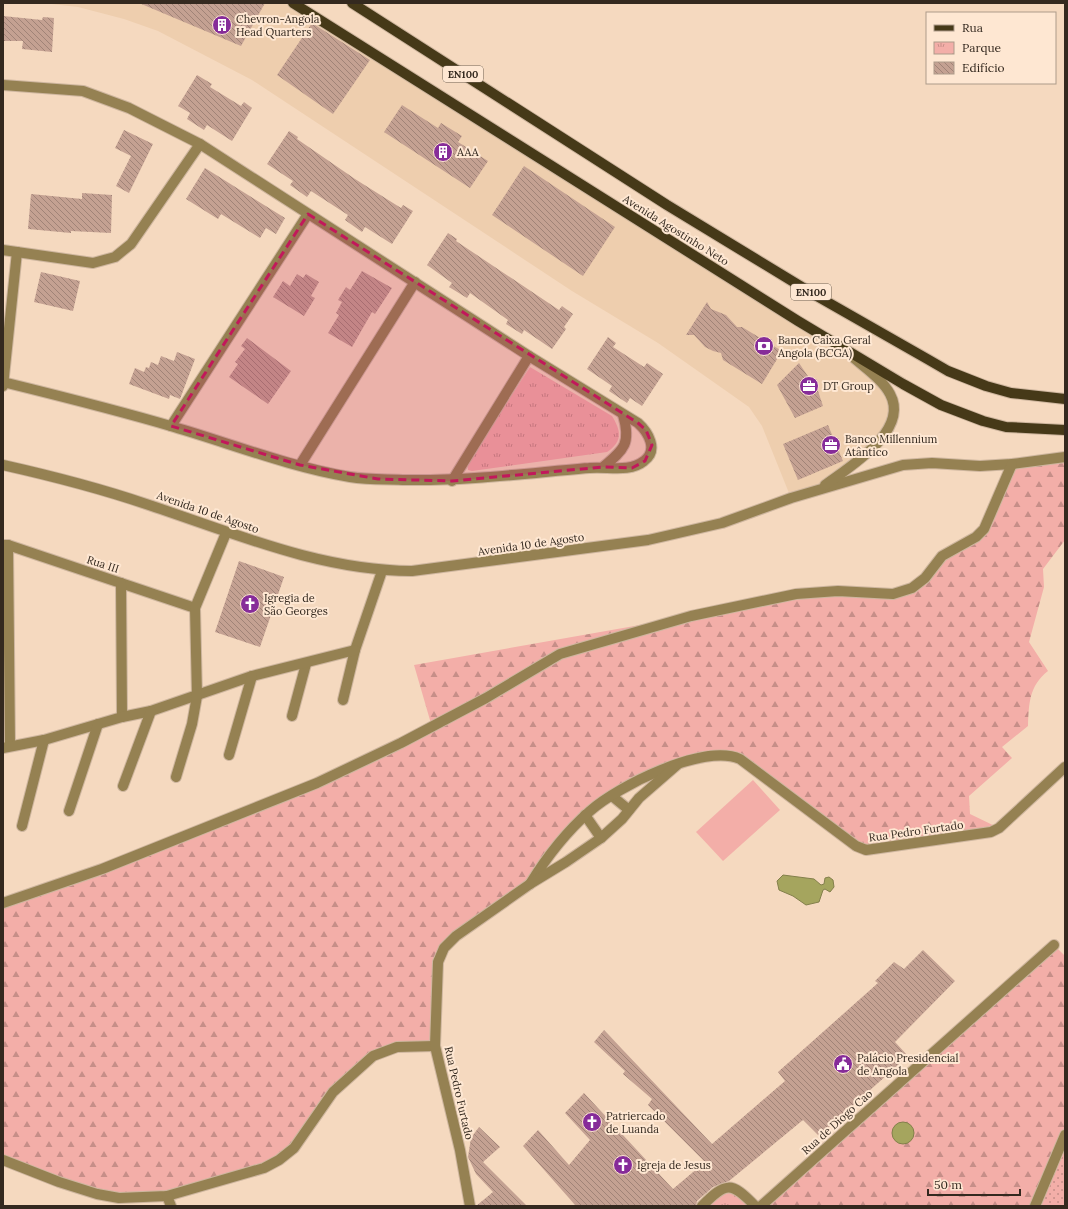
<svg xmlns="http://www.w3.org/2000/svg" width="1068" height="1209" font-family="Lora,serif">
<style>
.built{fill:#eeceae}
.grass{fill:url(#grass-dots)}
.forest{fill:url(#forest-firs)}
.park{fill:url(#park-tufts)}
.garden{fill:#f3aea8}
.water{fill:#a5a55e;stroke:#83804b}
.building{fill:url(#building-back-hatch)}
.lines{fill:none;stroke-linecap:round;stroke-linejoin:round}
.minor-casing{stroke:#ceb69f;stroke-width:12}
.major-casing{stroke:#ceb69f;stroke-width:12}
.minor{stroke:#958152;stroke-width:10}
.major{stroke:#463918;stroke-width:10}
.marked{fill:#c2185b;fill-opacity:0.2;stroke:#c2185b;stroke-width:3;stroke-dasharray:8 5;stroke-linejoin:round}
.labels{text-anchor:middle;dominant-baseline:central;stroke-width:4;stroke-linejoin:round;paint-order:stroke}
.shield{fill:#fee7d2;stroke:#716255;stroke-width:1}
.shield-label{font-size:10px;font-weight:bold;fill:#34291f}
.poi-label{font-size:11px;fill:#34291f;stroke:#fee7d2;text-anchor:start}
.street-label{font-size:11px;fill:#34291f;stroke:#fee7d2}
</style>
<defs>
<pattern id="grass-dots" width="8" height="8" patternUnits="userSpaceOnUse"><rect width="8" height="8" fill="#f3aea8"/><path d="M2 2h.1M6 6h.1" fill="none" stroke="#c68e88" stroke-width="1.8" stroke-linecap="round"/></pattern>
<pattern id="forest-firs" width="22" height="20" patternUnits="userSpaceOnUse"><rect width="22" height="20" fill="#f3aea8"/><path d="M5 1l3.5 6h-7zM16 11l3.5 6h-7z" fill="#c68e88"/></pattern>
<pattern id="park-tufts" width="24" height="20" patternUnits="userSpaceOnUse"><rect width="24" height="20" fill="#f3aea8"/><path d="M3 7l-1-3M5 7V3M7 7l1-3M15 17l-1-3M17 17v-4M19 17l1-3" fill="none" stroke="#c68e88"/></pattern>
<pattern id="building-back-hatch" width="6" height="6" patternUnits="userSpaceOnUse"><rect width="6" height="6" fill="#c4a192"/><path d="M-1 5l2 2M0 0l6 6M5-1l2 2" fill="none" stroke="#a08377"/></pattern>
</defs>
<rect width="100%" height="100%" fill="#f5d9bf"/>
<path class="built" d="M43 3H293L850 354 890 395 891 425 821 488 791 498 762 426 749 407 658 343 572 291 252 80 158 31 124 19 78 7Z"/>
<path class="grass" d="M1065 1135V1206H1035Z"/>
<g class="forest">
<path d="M1065 457V540L1043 569 1044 587 1029 642 1048 671C1029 686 1029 703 1028 726L1002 747 1012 758 969 796 970 814 999 828 866 850 741 759 680 762 591 810 530 884 456 936 438 962 435 1046 397 1047 373 1056 333 1092 279 1160 167 1196 119 1198 3 1158V903L102 869 401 743 432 727 414 665 691 616 796 594 902 592 942 556 975 537 1012 464Z"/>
<path d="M1054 945 1065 956V1136L1035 1206H761Z"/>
</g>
<g class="park">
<path d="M530 367 612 416C621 431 623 441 607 452L472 471 468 470 467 464Z"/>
<path d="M724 1188 755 1206H702Z"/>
</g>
<path class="garden" d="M753 780 780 810 723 861 696 832Z"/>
<g class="water">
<path d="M783 875 814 879 821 885 824 884 825 878 829 877 833 880 834 887 830 892 825 889 823 890 819 902 806 905 793 896 779 890 777 881Z"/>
<circle cx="903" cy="1133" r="11"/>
</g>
<g class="building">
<path d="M139 3H265L241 46Z"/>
<path d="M3 16 42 20 43 17 54 18 52 52 22 49 23 41H3Z"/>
<path d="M312 23 370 60 333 114 277 75Z"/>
<path d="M197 75 212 84 210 87 241 106 244 102 252 108 232 141 207 125 204 130 187 119 190 113 178 106Z"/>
<path d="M402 105 438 128 441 123 462 136 458 142 488 161 470 188 384 132Z"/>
<path d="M124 130 153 144 129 193 116 186 131 156 115 148Z"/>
<path d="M289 131 298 137 297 139 355 179 401 208 403 205 413 211 392 244 365 227 362 232 345 220 348 215 311 191 307 197 290 185 293 181 267 164Z"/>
<path d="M524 166 615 227 583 276 492 215Z"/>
<path d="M205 168 285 218 276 234 266 228 260 238 221 214 218 219 186 199Z"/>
<path d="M82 193 112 195 111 233 71 231V233L28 229 31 194 82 199Z"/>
<path d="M448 233 457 239 456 241 559 310 562 306 573 314 564 327 566 329 552 349 524 330 522 334 506 324 508 320 470 293 467 298 449 287 452 283 427 265Z"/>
<path d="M362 271 392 288 375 314 372 312 352 347 328 333 339 315 336 313 342 302 338 300 346 287 350 290Z"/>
<path d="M41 272 80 281 73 311 34 302Z"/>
<path d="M297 274 303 278 306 274 319 282 311 296 315 298 304 316 273 297 283 281 290 286Z"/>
<path d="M707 302 711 309 726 315 737 327H742L782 351 762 384 723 360 721 353 713 351 705 347 694 335H686Z"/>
<path d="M608 337 616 343 613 347 644 367 647 363 663 374 642 406 630 398 627 403 609 391 612 386 587 369Z"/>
<path d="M247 338 291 371 268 404 229 377 238 364 235 362 245 349 241 346Z"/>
<path d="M177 352 195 359 180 399 170 395 169 399 129 384 135 368 144 372 146 367 149 368 151 362 158 365 161 356 174 361Z"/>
<path d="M799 363 818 391 823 406 795 418 777 385Z"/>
<path d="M828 425 843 461 798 480 783 444Z"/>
<path d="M239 561 284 577 260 647 215 632Z"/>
<path d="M923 950 955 981 895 1042 908 1056 819 1136 803 1120 729 1181 713 1187 697 1201 696 1206H576L523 1146 538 1130 569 1165 590 1140 565 1113 584 1093 673 1189 705 1162 648 1105 652 1099 623 1074 625 1071 594 1042 604 1030 712 1144 785 1081 778 1072 878 983 875 981 894 962 904 969Z"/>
<path d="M479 1127 500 1147 483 1162 527 1206H476L493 1192 476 1174 468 1157 471 1138Z"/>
</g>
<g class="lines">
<g class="minor-casing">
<g id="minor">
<path d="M3 85 83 91 129 108 200 144 529 356 638 423C648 432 659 450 644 461 629 473 607 466 589 468 528 473 468 481 406 480 388 479 369 480 350 477 290 467 232 444 174 427 117 410 60 396 3 382"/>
<path d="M3 250 93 263 115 257 131 244 200 144"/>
<path d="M3 386 17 252"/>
<path d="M171 426 308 214"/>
<path d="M3 465C52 476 99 488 146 504 234 533 318 570 412 571L648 540 722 523 791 498 903 465 932 463 980 466 1012 464 1065 457"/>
<path d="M300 465 415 282"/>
<path d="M603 467C625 449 631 443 623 415"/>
<path d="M452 481 529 356"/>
<path d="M825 485C849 467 910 431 890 394 882 379 865 368 853 357"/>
<path d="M3 545H8L195 608"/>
<path d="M8 545 10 746"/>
<path d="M121 583 122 717"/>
<path d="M343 700 355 650 382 571"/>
<path d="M292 716 306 664"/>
<path d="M3 748 44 740 122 717 151 711 252 676 355 650"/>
<path d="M229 755 252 676"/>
<path d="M176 777 192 724 197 696 195 608 226 533"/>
<path d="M123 786 151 711"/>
<path d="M612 796 629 810"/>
<path d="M69 811 98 724"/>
<path d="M585 815 601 838"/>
<path d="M22 826 44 740"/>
<path d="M530 884C546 858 566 832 590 811 618 786 704 743 740 759L856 846 866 850 991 832 999 828 1065 767"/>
<path d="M3 903 102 869 317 783 401 743 486 698 560 654 691 616 796 594 838 591 893 594 912 588 925 578 942 556 976 537 984 529 1012 464"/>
<path d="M3 1160 59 1182 97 1194 119 1198 167 1196 264 1168 279 1160 294 1148 333 1092 373 1056 397 1047 435 1046"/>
<path d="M167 1196 171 1206"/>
<path d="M470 1206 460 1150 435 1046 438 962 444 948 456 936 530 884 566 862 601 838 622 819 639 798 677 765"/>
<path d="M702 1206C726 1182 731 1181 755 1206"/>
<path d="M761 1206 1054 945"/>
<path d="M1035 1206 1065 1135"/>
</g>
</g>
<g class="major-casing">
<g id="major">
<path d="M293 3 798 321 903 384 941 405 983 421 1006 427 1065 430"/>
<path d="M352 3 667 205 815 295 929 360 948 371 986 386 1011 393 1065 399"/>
</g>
</g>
<use href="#minor" class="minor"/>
<use href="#major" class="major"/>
</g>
<path class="marked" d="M308 214 638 423 646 430 652 445 645 461 632 468 603 467 452 481 378 479 300 465 171 426Z"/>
<defs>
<g id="building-disc" transform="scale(1)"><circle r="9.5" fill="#862c99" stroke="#fee7d2"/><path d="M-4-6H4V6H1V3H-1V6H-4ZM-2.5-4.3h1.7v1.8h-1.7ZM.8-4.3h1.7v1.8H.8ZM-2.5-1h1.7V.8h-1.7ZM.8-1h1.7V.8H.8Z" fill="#fff"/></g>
<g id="bank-disc" transform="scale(1)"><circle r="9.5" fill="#862c99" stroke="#fee7d2"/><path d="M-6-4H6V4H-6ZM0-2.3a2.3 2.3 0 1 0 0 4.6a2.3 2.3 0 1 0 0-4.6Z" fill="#fff"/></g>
<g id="office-disc" transform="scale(1)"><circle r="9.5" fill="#862c99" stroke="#fee7d2"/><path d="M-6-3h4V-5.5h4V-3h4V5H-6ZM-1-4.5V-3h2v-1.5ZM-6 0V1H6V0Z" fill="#fff"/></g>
<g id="church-disc" transform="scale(1)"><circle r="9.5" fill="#862c99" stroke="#fee7d2"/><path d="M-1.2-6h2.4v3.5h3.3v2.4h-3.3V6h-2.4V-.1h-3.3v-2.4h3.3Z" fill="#fff"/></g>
<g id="civic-disc" transform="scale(1)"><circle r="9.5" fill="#862c99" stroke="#fee7d2"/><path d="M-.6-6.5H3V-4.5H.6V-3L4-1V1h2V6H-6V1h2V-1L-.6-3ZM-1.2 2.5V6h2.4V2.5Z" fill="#fff"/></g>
</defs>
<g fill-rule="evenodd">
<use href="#building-disc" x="222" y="25"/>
<use href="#building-disc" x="443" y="152"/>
<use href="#bank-disc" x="764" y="346"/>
<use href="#office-disc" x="809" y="386"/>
<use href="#office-disc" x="831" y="445"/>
<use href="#church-disc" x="250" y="604"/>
<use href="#civic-disc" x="843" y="1064"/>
<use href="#church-disc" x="592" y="1122"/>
<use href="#church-disc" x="623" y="1165"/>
</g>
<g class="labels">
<g class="shield">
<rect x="443" y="66" width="40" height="16" rx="3"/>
<rect x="791" y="284" width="40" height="16" rx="3"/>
</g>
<g class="shield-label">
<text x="463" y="74">EN100</text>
<text x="811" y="292">EN100</text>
</g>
<g class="poi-label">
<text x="236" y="19">Chevron-Angola<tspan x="236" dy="13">Head Quarters</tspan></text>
<text x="457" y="152">AAA</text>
<text x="778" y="340">Banco Caixa Geral<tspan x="778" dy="13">Angola (BCGA)</tspan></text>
<text x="823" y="386">DT Group</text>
<text x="845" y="439">Banco Millennium<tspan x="845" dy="13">Atântico</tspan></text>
<text x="264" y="598">Igregia de<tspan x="264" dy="13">São Georges</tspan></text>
<text x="857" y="1058">Palácio Presidencial<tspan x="857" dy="13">de Angola</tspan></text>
<text x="606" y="1116">Patriercado<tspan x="606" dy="13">de Luanda</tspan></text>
<text x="637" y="1165">Igreja de Jesus</text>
</g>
<g class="street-label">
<text transform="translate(676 230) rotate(32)">Avenida Agostinho Neto</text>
<text transform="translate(208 512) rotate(19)">Avenida 10 de Agosto</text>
<text transform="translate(531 544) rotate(-8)">Avenida 10 de Agosto</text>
<text transform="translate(103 564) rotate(18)">Rua III</text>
<text transform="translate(916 831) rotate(-8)">Rua Pedro Furtado</text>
<text transform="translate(459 1093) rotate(77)">Rua Pedro Furtado</text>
<text transform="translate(837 1122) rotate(-42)">Rua de Diogo Cao</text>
</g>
</g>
<rect width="1068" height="1209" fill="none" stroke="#34291f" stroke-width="8"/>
<rect x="926" y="12" width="130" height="72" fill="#fee7d2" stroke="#ad9b8a"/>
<rect x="934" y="25" width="20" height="6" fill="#463918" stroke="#ad9b8a"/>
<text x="962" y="32" font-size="12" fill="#34291f">Rua</text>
<rect x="934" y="42" width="20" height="12" fill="url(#park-tufts)" stroke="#ad9b8a"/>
<text x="962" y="52" font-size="12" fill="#34291f">Parque</text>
<rect x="934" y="62" width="20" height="12" fill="url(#building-back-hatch)" stroke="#ad9b8a"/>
<text x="962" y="72" font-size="12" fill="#34291f">Edifício</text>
<path d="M928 1189v6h92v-6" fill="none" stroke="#34291f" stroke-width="2"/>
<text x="934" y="1189" font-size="12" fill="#34291f" stroke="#fee7d2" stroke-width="3" paint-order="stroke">50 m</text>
</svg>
